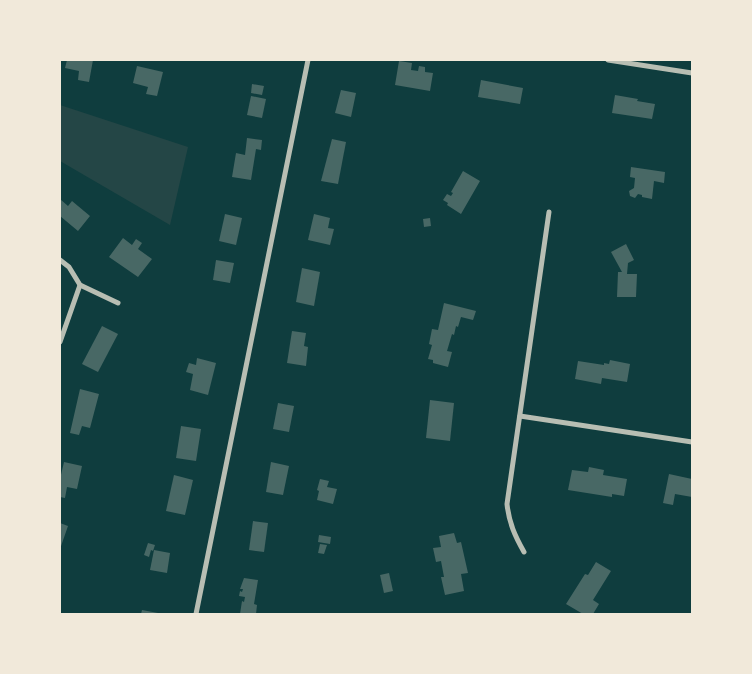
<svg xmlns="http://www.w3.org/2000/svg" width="752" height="674" font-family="'Noto Sans',sans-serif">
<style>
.green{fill:#244646}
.building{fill:#486865}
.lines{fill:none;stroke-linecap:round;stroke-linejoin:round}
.minor{stroke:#b8beb3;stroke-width:5}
</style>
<rect width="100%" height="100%" fill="#0f3d3e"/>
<path class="green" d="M60 105 188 147 170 225 60 161Z"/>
<g class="building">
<path d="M67 60H93L89 82 78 80 79 71 65 68Z"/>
<path d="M399 61 412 63 411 70 418 71 419 66 425 67V72L433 73 430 91 395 85Z"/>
<path d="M137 66 163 72 157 96 146 94 148 87 133 83Z"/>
<path d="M481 80 523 88 520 104 478 97Z"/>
<path d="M252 84 264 86 262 95 251 93Z"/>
<path d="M341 90 356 93 351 117 335 113Z"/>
<path d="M615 95 638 99 637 101 655 104 652 119 612 113Z"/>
<path d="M251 96 266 99 262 118 247 115Z"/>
<path d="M247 138 262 140 261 150 256 149 251 180 232 177 236 153 245 155Z"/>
<path d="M332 139 346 142 338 184 321 181Z"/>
<path d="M631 167 665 172 664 183 654 181 652 199 642 197V195L638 194 635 198 630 196 629 191 634 188 635 178 630 177Z"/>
<path d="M463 171 480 181 461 214 447 205 448 203 443 200 447 194 451 196 453 193 451 192Z"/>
<path d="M60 199 68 206 72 201 90 216 78 231 60 216Z"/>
<path d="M225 214 242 218 236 245 219 241Z"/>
<path d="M314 214 330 218 328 228 334 229 330 245 308 240Z"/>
<path d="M430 218 431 226 424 227 423 219Z"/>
<path d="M123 238 132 245 136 239 142 243 138 249 152 259 138 277 109 257Z"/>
<path d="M626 244 634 260 628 263 627 274H637L636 297H617L618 272H622L611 252Z"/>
<path d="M216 260 234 263 230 283 213 280Z"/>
<path d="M302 268 320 272 314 306 296 302Z"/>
<path d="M444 303 476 311 473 320 461 317 458 327 456 326 454 335 452 334 447 351 452 352 448 367 433 363V360L428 359 432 345 429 344 432 329 438 330Z"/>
<path d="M102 326 118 334 98 372 82 364Z"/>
<path d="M292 331 306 333 304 346 308 347 306 366 287 363Z"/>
<path d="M197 358 216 363 208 395 190 390 193 374 186 372 189 363 196 365Z"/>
<path d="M610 360 630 364 627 382 602 378 601 384 575 379 578 361 604 365V363L609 364Z"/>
<path d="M80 389 99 394 90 428 82 426 79 435 70 433Z"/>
<path d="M430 400 454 403 450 441 426 438Z"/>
<path d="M278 403 294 406 289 432 273 429Z"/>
<path d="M181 426 201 429 196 461 176 458Z"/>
<path d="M64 462 82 466 77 489 67 487 65 498 60 497V479Z"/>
<path d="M271 462 289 466 283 495 266 492Z"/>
<path d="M589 467 604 470 603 475 627 479 624 496 612 494V497L568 490 572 470 588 472Z"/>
<path d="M669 474 692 479V497L675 494 673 505 663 503Z"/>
<path d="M174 475 193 480 185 515 166 511Z"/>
<path d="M320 479 329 481 327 487 337 489 333 504 317 500 319 491 317 490Z"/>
<path d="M253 521 268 523 264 552 249 550Z"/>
<path d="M60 523 68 526 60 549Z"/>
<path d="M454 533 457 543 461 542 468 573 461 574 464 591 445 595 441 577H444L441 561 436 562 433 548 441 547 439 536Z"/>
<path d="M319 535 331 537 330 544 318 542Z"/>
<path d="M148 543 155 545 153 551 151 550 149 557 144 555Z"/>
<path d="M320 544 327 545 324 554 318 553Z"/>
<path d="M154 550 170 553 167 573 150 570Z"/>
<path d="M596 562 611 571 593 600 599 604 593 614H583L566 604 585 574 588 575Z"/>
<path d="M389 573 393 591 384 593 380 575Z"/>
<path d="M244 578 258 580 254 604 257 605 256 614H240L242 601 244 602 245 597 239 596 240 591 242 592 243 589H240Z"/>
<path d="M142 610 158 613V614H141Z"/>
</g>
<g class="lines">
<g class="minor">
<path d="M608 60 692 73"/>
<path d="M60 260 69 267 80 285 118 303"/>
<path d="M60 342 80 285"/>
<path d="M520 416 692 442"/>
<path d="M524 552C515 536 509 523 507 504L549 212"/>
<path d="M196 614 308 60"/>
</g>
</g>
<rect width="752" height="674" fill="none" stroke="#f1e9da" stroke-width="122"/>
</svg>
